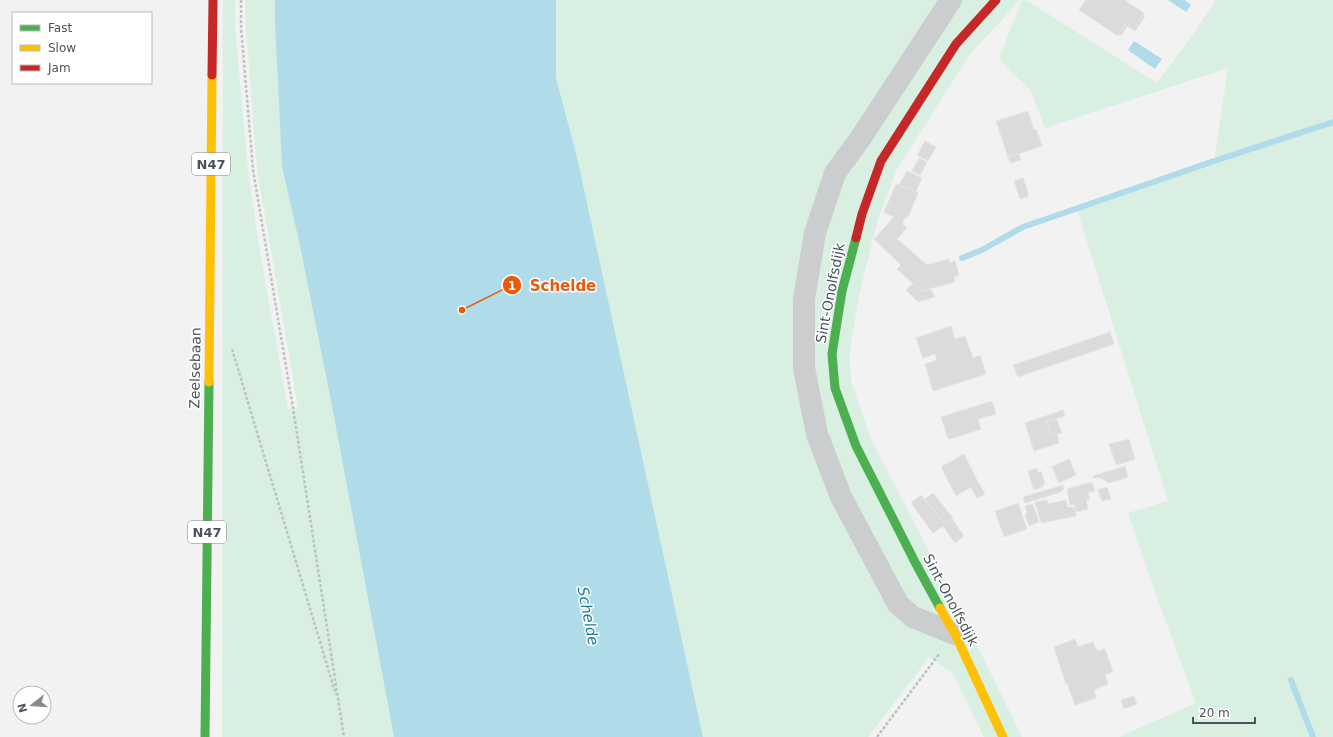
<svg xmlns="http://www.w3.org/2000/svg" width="1333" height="737" font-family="'DejaVu Sans',sans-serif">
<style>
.green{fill:#d8efe2}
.water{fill:#b0dcea}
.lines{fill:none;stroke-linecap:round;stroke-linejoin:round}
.stream{stroke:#b0dcea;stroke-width:6}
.building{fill:#dbdbdc;stroke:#e3e4e5}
.path{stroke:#bac4c2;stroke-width:2.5;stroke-dasharray:3 2;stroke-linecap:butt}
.street{stroke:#cccdcf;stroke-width:22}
.fast{stroke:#4caf50;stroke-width:9}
.slow{stroke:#ffc107;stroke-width:9}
.jam{stroke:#c62828;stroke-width:9}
.labels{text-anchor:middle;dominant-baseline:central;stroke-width:3;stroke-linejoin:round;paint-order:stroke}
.shield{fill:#fff;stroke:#80878e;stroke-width:1}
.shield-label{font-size:13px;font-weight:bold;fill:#4a535d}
.street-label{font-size:14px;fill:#4a535d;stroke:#fff}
.water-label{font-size:15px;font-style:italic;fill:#177b9c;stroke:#fff}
.leader{fill:none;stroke:#e8590c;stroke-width:1.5}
.callout-dot{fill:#e8590c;stroke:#fff;stroke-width:1.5}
.mark-label{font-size:12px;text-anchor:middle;font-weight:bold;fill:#fff}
.callout-label{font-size:15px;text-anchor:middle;font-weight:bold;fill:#e8590c;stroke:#fff;stroke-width:3;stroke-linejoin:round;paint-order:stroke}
</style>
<rect width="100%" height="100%" fill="#f2f2f2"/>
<g class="green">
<path d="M223 0H235V27L248 170 260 252 288 409 298 407 257 169 246 27 245 0H275V24L282 167 300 246 331 401 394 737H222Z"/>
<path d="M556 0H1020L970 54 897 169 878 219 859 295 849 355 852 384 871 439 971 633 1022 737H984L952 672 928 657 924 664 868 737H703L577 157 556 78Z"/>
<path d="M1022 0H1026L1157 83 1194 33 1216 0H1333V737H1119L1196 703 1156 595 1128 513 1168 501 1077 209 1214 161 1228 68 1045 128 1030 89 1010 71 999 58Z"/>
</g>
<g class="water">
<path d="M275 0H556V78L577 157 703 737H394L331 401 300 246 282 167 275 24Z"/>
<path d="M1168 0H1185L1191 5 1186 12Z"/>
<path d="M1134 41 1162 59 1155 69 1128 50Z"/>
</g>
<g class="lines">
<g class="stream">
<path d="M962 258 982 250 1023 227 1214 161 1333 122"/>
<path d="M1291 680 1313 737"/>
</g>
</g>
<g class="building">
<path d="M1086 0H1126L1127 2 1144 13 1134 29 1126 23 1118 36 1079 10Z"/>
<path d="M1143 15 1145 16 1135 31 1127 26 1121 36 1119 34 1126 23 1134 29Z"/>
<path d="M1028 111 1034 130 1036 129 1042 146 1008 157 996 121Z"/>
<path d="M925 141 936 147 928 161 917 155Z"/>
<path d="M1019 154 1021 160 1011 163 1008 157Z"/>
<path d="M919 158 927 162 920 175 912 171Z"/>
<path d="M907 171 922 178 916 192 899 185Z"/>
<path d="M1023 178 1029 196 1020 199 1014 181Z"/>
<path d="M896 184 918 193 908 217 906 216 902 224 907 228 897 239 927 265 949 259 950 263 955 261 959 275 954 277 955 282 921 291 897 269 901 265 874 239 894 217 884 212Z"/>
<path d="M913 283 921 291 930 289 935 297 918 302 906 290Z"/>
<path d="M951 326 955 339 965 336 973 358 980 355 986 374 933 391 925 364 937 360 935 354 923 358 916 338Z"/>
<path d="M1110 332 1114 344 1018 377 1013 365Z"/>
<path d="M992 401 996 414 978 419 981 429 957 437 956 432 947 435 941 417Z"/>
<path d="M1063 410 1065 416 1046 421 1051 435 1057 433 1059 443 1034 451 1025 423Z"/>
<path d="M1056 418 1062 433 1057 434V433L1051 435 1046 421Z"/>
<path d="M956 432 957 437 949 439 947 435Z"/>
<path d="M1129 439 1135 459 1116 465 1109 444Z"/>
<path d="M964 454 978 482 985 494 977 498 971 487 956 496 941 467Z"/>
<path d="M1069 459 1076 475 1059 483 1052 467Z"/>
<path d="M1125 466 1128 477 1109 483 1101 478H1093V476Z"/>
<path d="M1037 468 1038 473 1041 471 1045 484 1042 485 1043 487 1034 490 1028 471Z"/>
<path d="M1092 482 1095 491 1088 493 1090 499 1086 500 1088 509 1077 512 1074 504 1070 505 1067 489Z"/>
<path d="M1063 485 1064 488 1061 492 1025 503 1023 497Z"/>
<path d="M1107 487 1111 499 1102 501 1098 490Z"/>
<path d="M933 493 953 518 945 524 925 499Z"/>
<path d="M921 495 945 524 952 519 964 536 955 543 943 526 933 533 911 503Z"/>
<path d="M1047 500 1048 504 1066 500 1068 507H1071L1075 508 1076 516 1041 523 1035 502Z"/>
<path d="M1018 503 1027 529 1004 537 995 511Z"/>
<path d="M1033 504 1039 522 1029 526 1025 514 1027 513 1025 506Z"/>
<path d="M1075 639 1078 647 1093 642 1097 651 1105 649 1113 672 1105 674 1108 684 1094 690 1096 698 1075 705 1067 683 1066 684 1054 647Z"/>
<path d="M1134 696 1137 704 1124 709 1121 700Z"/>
</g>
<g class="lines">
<g class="path">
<path d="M241 0V27L253 170 293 408 344 737"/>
<path d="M232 349 336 695"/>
<path d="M877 737 940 653"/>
</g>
<path class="street" d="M951 0 860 139 835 173 815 233 804 299V368L817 434 841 497 898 604 913 617 955 634"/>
<g class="fast">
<path d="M856 238 842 291 832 354 835 388 856 446 916 564 940 608"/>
<path d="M205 737 209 382"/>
</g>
<g class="slow">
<path d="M209 382 212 75"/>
<path d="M940 608 955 634 1003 737"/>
</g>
<g class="jam">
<path d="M212 75 213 0"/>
<path d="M856 238 862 214 881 161 956 44 996 0"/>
</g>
</g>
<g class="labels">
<g class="shield">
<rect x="192" y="153" width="38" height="22" rx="3"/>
<rect x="188" y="521" width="38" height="22" rx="3"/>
</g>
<g class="shield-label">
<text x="211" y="164">N47</text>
<text x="207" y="532">N47</text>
</g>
<g class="street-label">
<text transform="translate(830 293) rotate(-79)">Sint-Onolfsdijk</text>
<text transform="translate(195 368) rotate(-89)">Zeelsebaan</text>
<text transform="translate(951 600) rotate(62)">Sint-Onolfsdijk</text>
</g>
<g class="water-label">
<text transform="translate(588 616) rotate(79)">Schelde</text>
</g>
</g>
<path class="leader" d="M462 310L512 285"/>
<g class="callout-dot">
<circle cx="462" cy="310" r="4"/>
<circle cx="512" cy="285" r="10"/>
</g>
<g class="mark-label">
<text x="512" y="290">1</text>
</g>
<g class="callout-label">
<text x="563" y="291">Schelde</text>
</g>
<rect x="12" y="12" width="140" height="72" fill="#ffffff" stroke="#b7babe"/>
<rect x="20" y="25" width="20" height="6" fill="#4caf50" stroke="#b7babe"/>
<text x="48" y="32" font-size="12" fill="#4a535d">Fast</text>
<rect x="20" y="45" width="20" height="6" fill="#ffc107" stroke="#b7babe"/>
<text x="48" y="52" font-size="12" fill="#4a535d">Slow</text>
<rect x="20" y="65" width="20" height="6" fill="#c62828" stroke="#b7babe"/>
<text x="48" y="72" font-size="12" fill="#4a535d">Jam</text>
<g transform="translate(32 705) rotate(253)"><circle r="19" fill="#ffffff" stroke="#b7babe"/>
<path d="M0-3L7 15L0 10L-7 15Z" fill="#858b91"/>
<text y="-6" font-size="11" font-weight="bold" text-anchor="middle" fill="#4a535d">N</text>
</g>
<path d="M1193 717v6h62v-6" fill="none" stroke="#4a535d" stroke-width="2"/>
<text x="1199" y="717" font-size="12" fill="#4a535d" stroke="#ffffff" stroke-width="3" paint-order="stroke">20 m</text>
</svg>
